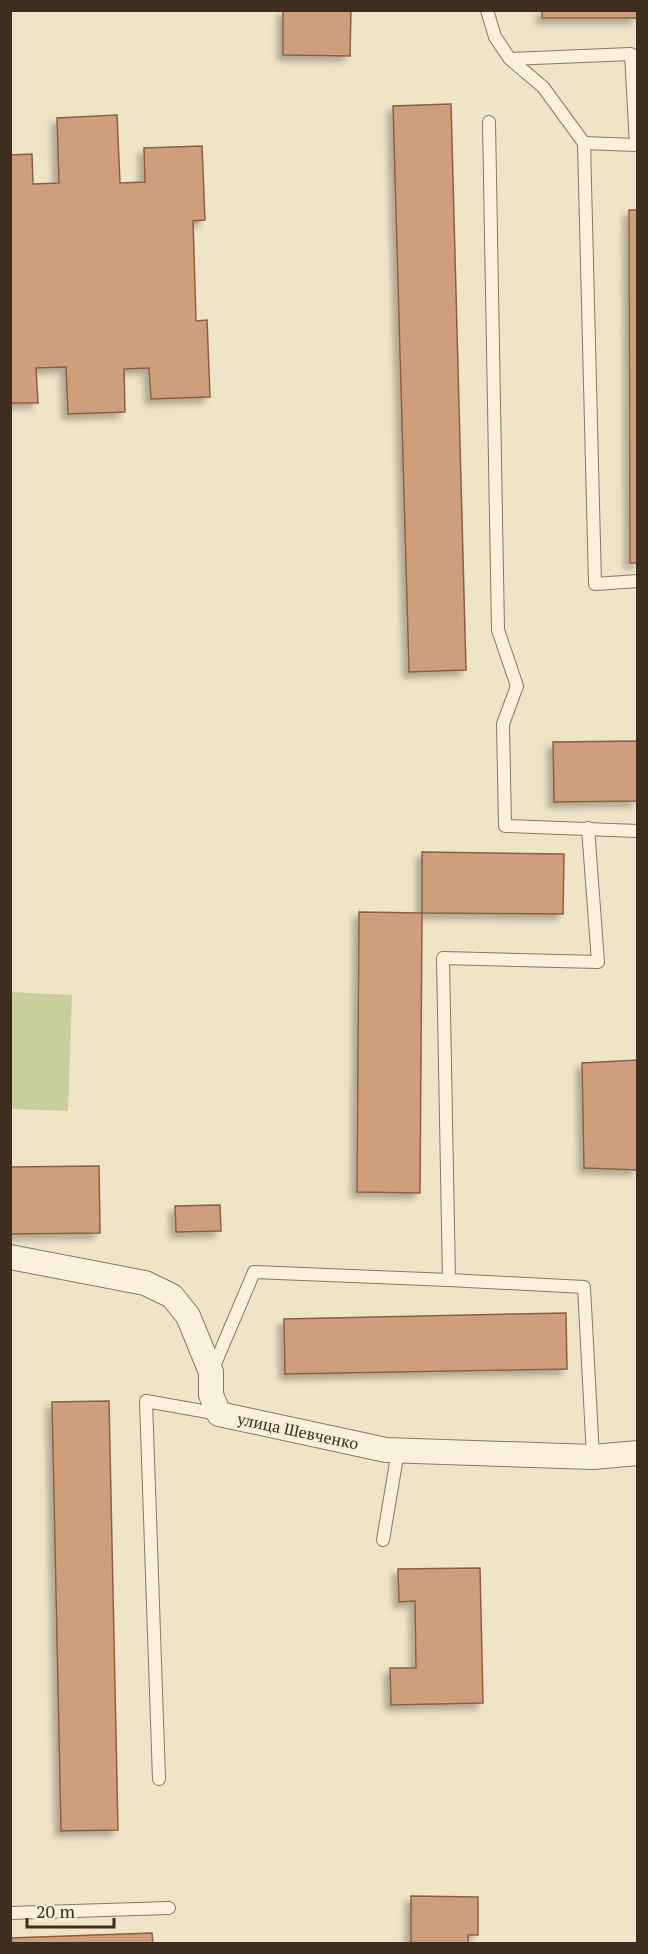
<svg xmlns="http://www.w3.org/2000/svg" width="648" height="1954" font-family="'PT Serif',serif">
<style>
.green{fill:#c9cf9b}
.building{fill:#cf9f7d;stroke:#8d5f41;stroke-width:1.5;filter:url(#shadow)}
.lines{fill:none;stroke-linecap:round;stroke-linejoin:round}
.lane-casing{stroke:#8d765c;stroke-width:14}
.street-casing{stroke:#8d765c;stroke-width:26}
.lane{stroke:#faf1dc;stroke-width:12}
.street{stroke:#faf1dc;stroke-width:24}
.labels{text-anchor:middle;dominant-baseline:central;stroke-width:5;stroke-linejoin:round;paint-order:stroke}
.street-label{font-size:16px;fill:#3d2e20;stroke:#f7eed8}
</style>
<defs>
<filter id="shadow"><feDropShadow dx="-5.5" dy="5.5" stdDeviation="3" flood-color="#0004"/></filter>
</defs>
<rect width="100%" height="100%" fill="#f0e4c8"/>
<path class="green" d="M11 992 72 995 68 1111 11 1109Z"/>
<g class="building">
<path d="M283 10H351L350 56 283 55Z"/>
<rect x="542" y="10" width="96" height="8"/>
<path d="M451 104 466 670 409 672 393 106Z"/>
<path d="M117 115 120 183 145 182 144 148 202 146 205 220 193 221 196 321 207 320 210 397 151 399 149 368 124 369 125 412 68 414 66 367 36 368 38 403H10V155L32 154 33 184 59 183 57 118Z"/>
<path d="M629 210H638V563H630Z"/>
<path d="M638 741V801L554 802 553 742Z"/>
<path d="M422 852 564 854 563 914 422 913Z"/>
<path d="M359 912 422 913 420 1193 357 1192Z"/>
<path d="M638 1060V1170L584 1168 582 1063Z"/>
<path d="M99 1166 100 1233 10 1234V1167Z"/>
<path d="M220 1205 221 1231 176 1232 175 1206Z"/>
<path d="M566 1313 567 1369 285 1374 284 1319Z"/>
<path d="M109 1401 118 1830 61 1831 52 1402Z"/>
<path d="M480 1568 483 1703 391 1705 390 1668H416L415 1601 399 1602 398 1569Z"/>
<path d="M411 1896 478 1897V1935H468V1944H411Z"/>
<path d="M152 1933 153 1944H10V1938Z"/>
</g>
<g class="lines">
<g class="lane-casing">
<g id="lane">
<path d="M487 10 495 37 510 59 631 54 636 145 584 143 595 584 638 581"/>
<path d="M510 59 543 87 584 143"/>
<path d="M489 122 498 630 517 686 503 724 505 826 638 831"/>
<path d="M449 1280 443 958 598 962 588 828"/>
<path d="M212 1371 254 1272 449 1280 584 1287 593 1457"/>
<path d="M383 1540 398 1451"/>
<path d="M159 1779 146 1401 219 1414"/>
<path d="M10 1913 169 1908"/>
</g>
</g>
<g class="street-casing">
<path id="street" d="M10 1257 145 1283 172 1296 188 1316 211 1372V1395L219 1414 386 1450 593 1457 638 1453"/>
</g>
<use href="#lane" class="lane"/>
<use href="#street" class="street"/>
</g>
<g class="labels">
<g class="street-label">
<text transform="translate(298 1431) rotate(12)">улица Шевченко</text>
</g>
</g>
<rect width="648" height="1954" fill="none" stroke="#3d2e20" stroke-width="24"/>
<path d="M27 1918v9h87v-9" fill="none" stroke="#3d2e20" stroke-width="3"/>
<text x="36" y="1918" font-size="18" fill="#3d2e20" stroke="#f7eed8" stroke-width="4.5" paint-order="stroke">20 m</text>
</svg>
